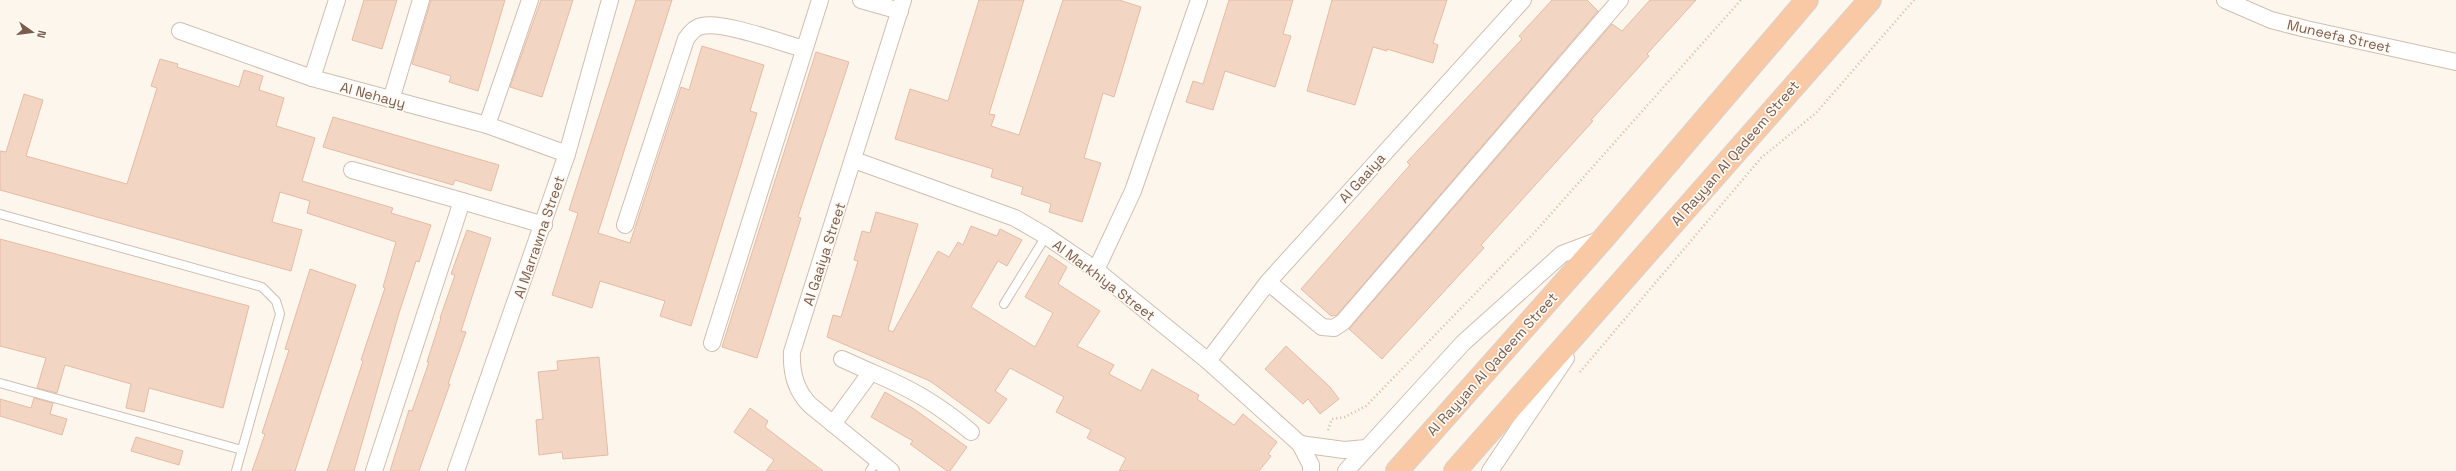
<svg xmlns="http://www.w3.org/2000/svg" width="2456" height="471" font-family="'Space Grotesk',sans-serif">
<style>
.building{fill:#f3d5c3;stroke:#e6bba3}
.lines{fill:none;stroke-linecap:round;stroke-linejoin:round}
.service-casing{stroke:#d1beb0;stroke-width:10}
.minor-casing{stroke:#d1beb0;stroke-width:18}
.trunk-casing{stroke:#dad1cd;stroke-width:24}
.path{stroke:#d9b8a5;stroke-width:2.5;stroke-dasharray:1 3;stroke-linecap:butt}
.service{stroke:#fff;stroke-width:8}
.minor{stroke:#fff;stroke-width:16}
.trunk{stroke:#f9c8a4;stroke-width:22}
.labels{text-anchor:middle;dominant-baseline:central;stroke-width:3.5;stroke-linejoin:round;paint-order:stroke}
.street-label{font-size:14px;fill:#7a5c4d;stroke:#fffaf3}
</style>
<rect width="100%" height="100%" fill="#fdf6ec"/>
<g class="building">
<path d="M364 0H397L382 49 352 40Z"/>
<path d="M431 0H505L478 91 449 82 451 76 412 64Z"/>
<path d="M541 0H573L542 97 510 87Z"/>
<path d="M636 0H672L598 233 630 243 681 87 689 90 702 46 764 65 750 111 757 113 691 326 660 316 665 301 600 281 592 308 552 295 578 213 569 210Z"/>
<path d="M979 0H1024L989 114 995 115 991 126 1019 135 1063 0H1119L1141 7 1114 97 1103 93 1084 158 1101 163 1082 222 1049 212 1051 204 1021 194 1023 187 991 177 993 169 895 139 910 89 948 101Z"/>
<path d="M1229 0H1293L1283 34 1291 36 1275 87 1225 71 1213 110 1186 102 1193 81 1203 84Z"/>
<path d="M1332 0H1447L1433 43 1438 45 1433 63 1387 49V51L1373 47 1355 105 1307 91Z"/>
<path d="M1552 0H1587L1598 11 1337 315 1331 316 1301 289 1410 165 1407 162 1522 39 1519 36Z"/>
<path d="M1650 0H1696L1647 54 1649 56 1591 120 1593 121 1481 245 1484 248 1382 359 1349 329 1612 24 1622 31Z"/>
<path d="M816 52 849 62 798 217 801 218 757 358 722 347Z"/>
<path d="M160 59 178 64 177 67 239 87 244 70 263 76 259 90 284 98 276 126 315 138 302 181 393 208 391 213 431 225 419 262 416 261 399 313 354 471H327L363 361 361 360 385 288 383 287 396 242 307 213 310 201 280 192 272 222 302 230 291 271 0 190V151L6 152 24 94 43 100 26 156 127 184 157 88 151 86Z"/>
<path d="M333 117 499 165 491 191 455 180 453 185 323 147Z"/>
<path d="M876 212 918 224 888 330 893 332 938 251 949 257 958 242 963 245 971 226 997 236 1000 229 1022 240 1007 266 998 261 971 307 1035 347 1053 313 1025 297 1049 255 1067 267 1058 284 1100 311 1077 346 1114 365 1109 374 1141 391 1152 369 1199 395 1197 399 1234 425 1243 414 1277 442 1268 454 1271 456 1259 471H1119L1126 458 1087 438 1091 430 1056 412 1064 397 1010 368 995 391 1007 399 989 424 930 381 827 337 833 315 841 317 858 261 854 260 862 231 870 233Z"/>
<path d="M467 230 491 238 461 331 466 332 448 384H450L419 471H390L409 410 412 411 429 362H427L441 318H440L455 275 451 274Z"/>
<path d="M0 239 249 306 223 408 149 388 144 412 126 408 131 384 65 365 57 393 37 388 46 358 0 346Z"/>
<path d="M310 269 356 285 295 471H252L265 434 262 433 289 350 285 349Z"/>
<path d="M1286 346 1330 387 1339 399 1320 414 1308 399 1303 404 1265 369Z"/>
<path d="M599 357 608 455 563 459 562 452 539 455 536 420 543 419 538 372 558 370 557 361Z"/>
<path d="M885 392 914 409 967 447 950 471H947L910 444 913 441 871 417Z"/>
<path d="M34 398 53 403 50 414 67 419 62 435 0 416V399L31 408Z"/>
<path d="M750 408 768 421 765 427 823 471H766L774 460 734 432Z"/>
<path d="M136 437 183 451 179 465 131 451Z"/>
</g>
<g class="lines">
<g class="service-casing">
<g id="service">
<path d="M0 214 262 287 276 301 280 314 236 471"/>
<path d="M1004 304 1046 236"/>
<path d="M0 383 242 450"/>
<path d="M870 471 877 460"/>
</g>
</g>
<g class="minor-casing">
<g id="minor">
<path d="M861 0 900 11"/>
<path d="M2225 0 2271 20 2306 29 2456 62"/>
<path d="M180 31 312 78 487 125 567 154"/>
<path d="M312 78 337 0"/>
<path d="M391 100 421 0"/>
<path d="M487 125 530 0"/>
<path d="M854 160 1015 218 1046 236 1096 270 1208 361 1300 444 1311 465V471"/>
<path d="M352 170 462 201"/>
<path d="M625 225 686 39C690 33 695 27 702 26 723 21 782 43 804 49"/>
<path d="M1096 270 1133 191 1199 0"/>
<path d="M1268 282 1322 327 1334 328 1343 322 1620 0"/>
<path d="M712 343 820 0"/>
<path d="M842 359 871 372"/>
<path d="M1208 361 1268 282 1523 0"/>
<path d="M833 424 871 372C910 388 938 404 971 432"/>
<path d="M1300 444 1344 450 1366 448"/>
<path d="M374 471 462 201 544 225"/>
<path d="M456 471 567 154 610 0"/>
<path d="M891 471 810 405C796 391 791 372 792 352L903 0"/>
<path d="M1346 471 1463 343 1562 254 1602 239"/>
<path d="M1490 471 1566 358"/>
</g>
</g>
<g class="trunk-casing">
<g id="trunk">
<path d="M1397 471 1603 239 1807 0"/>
<path d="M1455 471 1870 0"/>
</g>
</g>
<g class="path">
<path d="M1580 372 1761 158 1816 113 1914 0"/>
<path d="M1328 430 1332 419 1345 417 1366 406 1534 233 1741 0"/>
</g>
<use href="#service" class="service"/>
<use href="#minor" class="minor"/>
<use href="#trunk" class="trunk"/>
</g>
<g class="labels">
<g class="street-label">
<text transform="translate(2339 36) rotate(13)">Muneefa Street</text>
<text transform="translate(373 95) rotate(15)">Al Nehayy</text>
<text transform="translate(1735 153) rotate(-49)">Al Rayyan Al Qadeem Street</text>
<text transform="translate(1362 178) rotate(-48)">Al Gaaiya</text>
<text transform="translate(539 237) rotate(-71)">Al Marrawna Street</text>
<text transform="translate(824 254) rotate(-72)">Al Gaaiya Street</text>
<text transform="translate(1104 280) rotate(37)">Al Markhiya Street</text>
<text transform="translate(1492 364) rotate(-48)">Al Rayyan Al Qadeem Street</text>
</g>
</g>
<g transform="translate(32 32) rotate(104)" stroke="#fffaf3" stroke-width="3" paint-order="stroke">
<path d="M0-3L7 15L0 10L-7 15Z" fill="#7a5c4d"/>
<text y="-6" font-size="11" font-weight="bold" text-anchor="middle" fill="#7a5c4d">N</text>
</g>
</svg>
